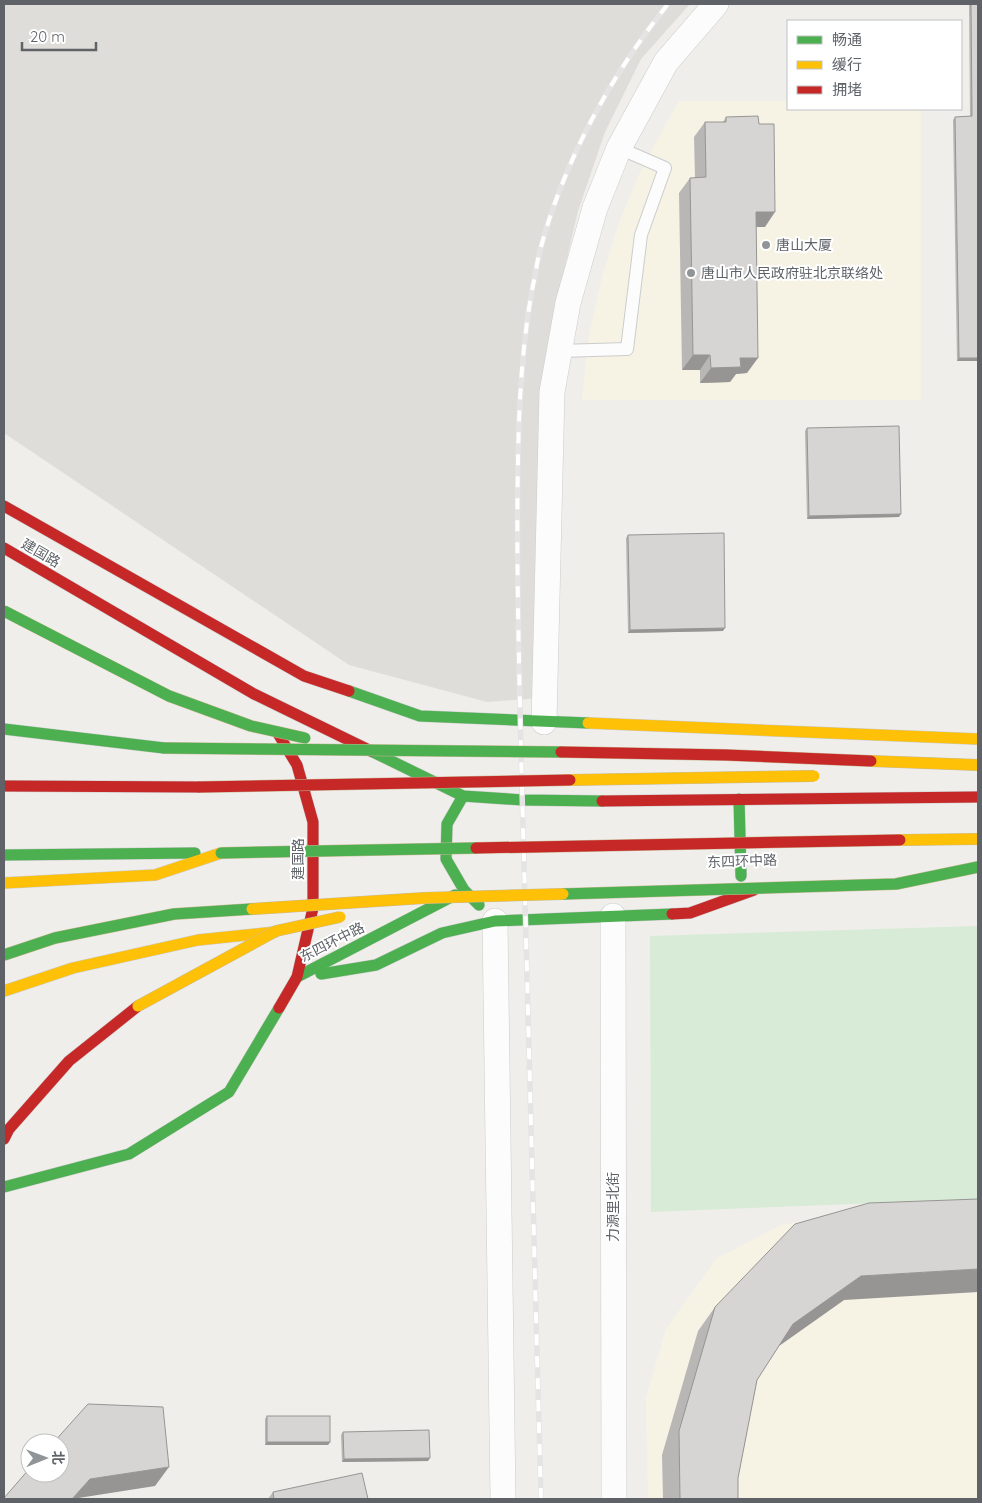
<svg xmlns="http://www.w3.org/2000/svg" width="982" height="1503" font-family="Quicksand,'Noto Sans SC',sans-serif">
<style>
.commercial{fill:#f7f3e4}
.industrial{fill:#dfddda}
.green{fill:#d8ebd6}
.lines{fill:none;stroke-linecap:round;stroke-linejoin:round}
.lane-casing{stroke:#cbcccc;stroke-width:14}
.street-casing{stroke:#cbcccc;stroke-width:26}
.fast-casing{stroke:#cacacb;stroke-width:12}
.slow-casing{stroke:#cacacb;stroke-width:12}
.jam-casing{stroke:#cacacb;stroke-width:12}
.lane{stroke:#fdfcfc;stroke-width:12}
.street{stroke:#fdfcfc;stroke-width:25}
.fast{stroke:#4caf50;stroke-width:11}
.slow{stroke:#ffc107;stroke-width:11}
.jam{stroke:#c62828;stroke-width:11}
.rail-casing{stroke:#e4e4e4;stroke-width:5.5}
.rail{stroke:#fff;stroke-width:4;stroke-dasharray:11;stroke-linecap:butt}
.fast-bridge-casing{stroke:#c8b996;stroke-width:12;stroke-linecap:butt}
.slow-bridge-casing{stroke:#c8b996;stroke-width:12;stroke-linecap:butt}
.jam-bridge-casing{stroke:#c8b996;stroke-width:12;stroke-linecap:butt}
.fast-bridge{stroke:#4caf50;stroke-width:11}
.slow-bridge{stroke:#ffc107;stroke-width:11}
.jam-bridge{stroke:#c62828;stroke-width:11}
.wall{fill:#b8b7b5}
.shaded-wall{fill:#969594}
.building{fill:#d6d5d3;stroke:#969594}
.poi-dot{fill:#919496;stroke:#fff;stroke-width:2}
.labels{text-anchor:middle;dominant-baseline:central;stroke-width:4;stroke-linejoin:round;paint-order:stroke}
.poi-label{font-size:14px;fill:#5f6368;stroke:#fff;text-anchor:start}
.street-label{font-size:14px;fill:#5f6368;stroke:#fff}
</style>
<rect width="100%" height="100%" fill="#efeeea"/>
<g class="commercial">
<path d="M679 101H788V109H921V400H582L589 335 603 273 621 217 642 168Z"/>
<path d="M978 1207V1499H648L646 1398 666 1329 716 1259 781 1225 860 1211Z"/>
</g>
<path class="industrial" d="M4 4H690L641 59 605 132 578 211 558 296 539 698 487 702 349 665 4 433Z"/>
<path class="green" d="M978 926V1199L651 1212 650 936Z"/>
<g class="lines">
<g class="lane-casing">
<path id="lane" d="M559 351 627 349 641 235 665 168 619 148"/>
</g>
<g class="street-casing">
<g id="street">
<path d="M544 722 552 392 568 303 595 208 619 148 666 62 716 4"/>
<path d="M613 916 614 1499"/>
<path d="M495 921 503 1499"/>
</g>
</g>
<g class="fast-casing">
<g id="fast">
<path d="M349 691 420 716 588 723"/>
<path d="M4 729 164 748"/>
<path d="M371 751 463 796 523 800 602 801"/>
<path d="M463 796 447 824 446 859 464 890 479 905"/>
<path d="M739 799 741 876"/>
<path d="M4 855 195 853"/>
<path d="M321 974 376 965 442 933 495 921 672 914"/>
<path d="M297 977 455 895"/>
<path d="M4 1187 129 1154 229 1092 279 1008"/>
</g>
</g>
<g class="slow-casing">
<g id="slow">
<path d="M588 723 978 739"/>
<path d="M4 883 155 875 221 853"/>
<path d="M4 991 73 968 198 940 275 932"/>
</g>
</g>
<g class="jam-casing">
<g id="jam">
<path d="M4 506 304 676 349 691"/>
<path d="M4 548 254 694 371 751"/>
<path d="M277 732 297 765 313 822V908L297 977 279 1008"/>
<path d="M4 786 200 787"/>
<path d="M602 801 978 797"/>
<path d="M672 914 690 913 754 890"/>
<path d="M4 1139 9 1129 69 1061 138 1006"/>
</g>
</g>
<use href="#lane" class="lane"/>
<use href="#street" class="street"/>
<use href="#fast" class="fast"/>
<use href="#slow" class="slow"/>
<use href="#jam" class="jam"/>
<g class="rail-casing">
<path id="rail" d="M541 1499C534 1251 528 1002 521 753 519 656 516 558 518 461 519 402 522 343 533 285 536 273 537 260 541 247 565 159 611 75 668 4"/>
</g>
<use href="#rail" class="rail"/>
<g class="fast-bridge-casing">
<g id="fast-bridge">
<path d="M4 611 169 696 251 726 305 738"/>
<path d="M164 748 561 752"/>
<path d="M221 853 476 848"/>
<path d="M563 894 896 884 978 867"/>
<path d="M4 955 55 938 174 914 252 909"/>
</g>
</g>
<g class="slow-bridge-casing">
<g id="slow-bridge">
<path d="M871 761 978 765"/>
<path d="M570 780 814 776"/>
<path d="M900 840 978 839"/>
<path d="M252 909 424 898 563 894"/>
<path d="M138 1006 276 931 340 917"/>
</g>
</g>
<g class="jam-bridge-casing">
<g id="jam-bridge">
<path d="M561 752 726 755 871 761"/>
<path d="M200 787 570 780"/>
<path d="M476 848 900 840"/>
</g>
</g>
<use href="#fast-bridge" class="fast-bridge"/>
<use href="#slow-bridge" class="slow-bridge"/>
<use href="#jam-bridge" class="jam-bridge"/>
</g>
<g class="wall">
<path d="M969 4H978V361H957L953 120 955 117 970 116Z"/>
<path d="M726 117 765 227H756L747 373 736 374 730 382 700 383V370H682L679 193 690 178H695L694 137 705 122H723Z"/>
<path d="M807 428 899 517 807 519 805 431Z"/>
<path d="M628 535 723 631 628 633 626 538Z"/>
<path d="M844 1300 779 1346 757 1380 738 1478V1499H663L662 1455 698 1331 715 1307Z"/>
<path d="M267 1416 330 1442 328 1445H265V1419Z"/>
<path d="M343 1432 428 1461 342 1462 341 1435Z"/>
<path d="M273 1492 368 1499H268Z"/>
</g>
<g class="shaded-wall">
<path d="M756 212H775L765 227H745Z"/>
<path d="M693 355H710L700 370H682Z"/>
<path d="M740 358H758L747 373 736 374 730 382 700 383 711 368Z"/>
<path d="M959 358H978V361H957Z"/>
<path d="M901 514 899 517 807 519 809 516Z"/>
<path d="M725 628 723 631 628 633 630 630Z"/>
<path d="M978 1269V1292L844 1300 776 1348 793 1324 861 1276Z"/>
<path d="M267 1442H330L328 1445H265Z"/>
<path d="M430 1458 428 1461 342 1462 344 1459Z"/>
<path d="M169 1467 155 1486 72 1499 90 1479Z"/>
</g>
<g class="building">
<path d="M971 4H978V358H959L955 117 972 116Z"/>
<path d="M758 116 759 124H774L775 212H756L758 358H740L741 367 711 368 710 355H693L690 178 706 177 705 122H726V117Z"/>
<path d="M899 426 901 514 809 516 807 428Z"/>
<path d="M724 533 725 628 630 630 628 535Z"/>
<path d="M978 1199V1269L861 1276 793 1324 757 1380 738 1478V1499H680L679 1431 715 1307 795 1224 869 1203Z"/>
<path d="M88 1404 163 1407 169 1467 90 1479 72 1499H4V1498L30 1468V1473H60V1443H53Z"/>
<rect x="267" y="1416" width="63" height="26"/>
<path d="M429 1430 430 1458 344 1459 343 1432Z"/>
<path d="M362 1473 368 1499H274L273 1492Z"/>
</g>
<g class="poi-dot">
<circle cx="766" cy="245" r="5"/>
<circle cx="691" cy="273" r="5"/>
</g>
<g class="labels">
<g class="poi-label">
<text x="776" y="245">唐山大厦</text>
<text x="701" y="273">唐山市人民政府驻北京联络处</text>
</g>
<g class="street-label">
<text transform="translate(41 553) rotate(30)">建国路</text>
<text transform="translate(298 859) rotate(-90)">建国路</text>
<text transform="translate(742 861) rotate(-2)">东四环中路</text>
<text transform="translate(332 942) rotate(-27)">东四环中路</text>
<text transform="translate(613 1207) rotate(-90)">力源里北街</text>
</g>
</g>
<rect width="982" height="1503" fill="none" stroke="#5f6368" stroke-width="10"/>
<rect x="787" y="20" width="175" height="90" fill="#ffffff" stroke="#bfc1c3"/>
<rect x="797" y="36" width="25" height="8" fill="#4caf50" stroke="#bfc1c3"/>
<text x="832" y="45" font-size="15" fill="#5f6368">畅通</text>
<rect x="797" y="61" width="25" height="8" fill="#ffc107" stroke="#bfc1c3"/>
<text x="832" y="70" font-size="15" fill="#5f6368">缓行</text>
<rect x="797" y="86" width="25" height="8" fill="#c62828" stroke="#bfc1c3"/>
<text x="832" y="95" font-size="15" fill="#5f6368">拥堵</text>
<g transform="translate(45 1458) rotate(89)"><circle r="24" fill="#ffffff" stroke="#bfc1c3"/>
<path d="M0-4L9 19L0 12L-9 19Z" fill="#919496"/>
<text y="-8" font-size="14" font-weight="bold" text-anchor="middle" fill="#5f6368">北</text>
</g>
<path d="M22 42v8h74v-8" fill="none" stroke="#5f6368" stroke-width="2.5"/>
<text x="30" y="42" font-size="15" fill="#5f6368" stroke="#ffffff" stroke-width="4" paint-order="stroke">20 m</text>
</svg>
